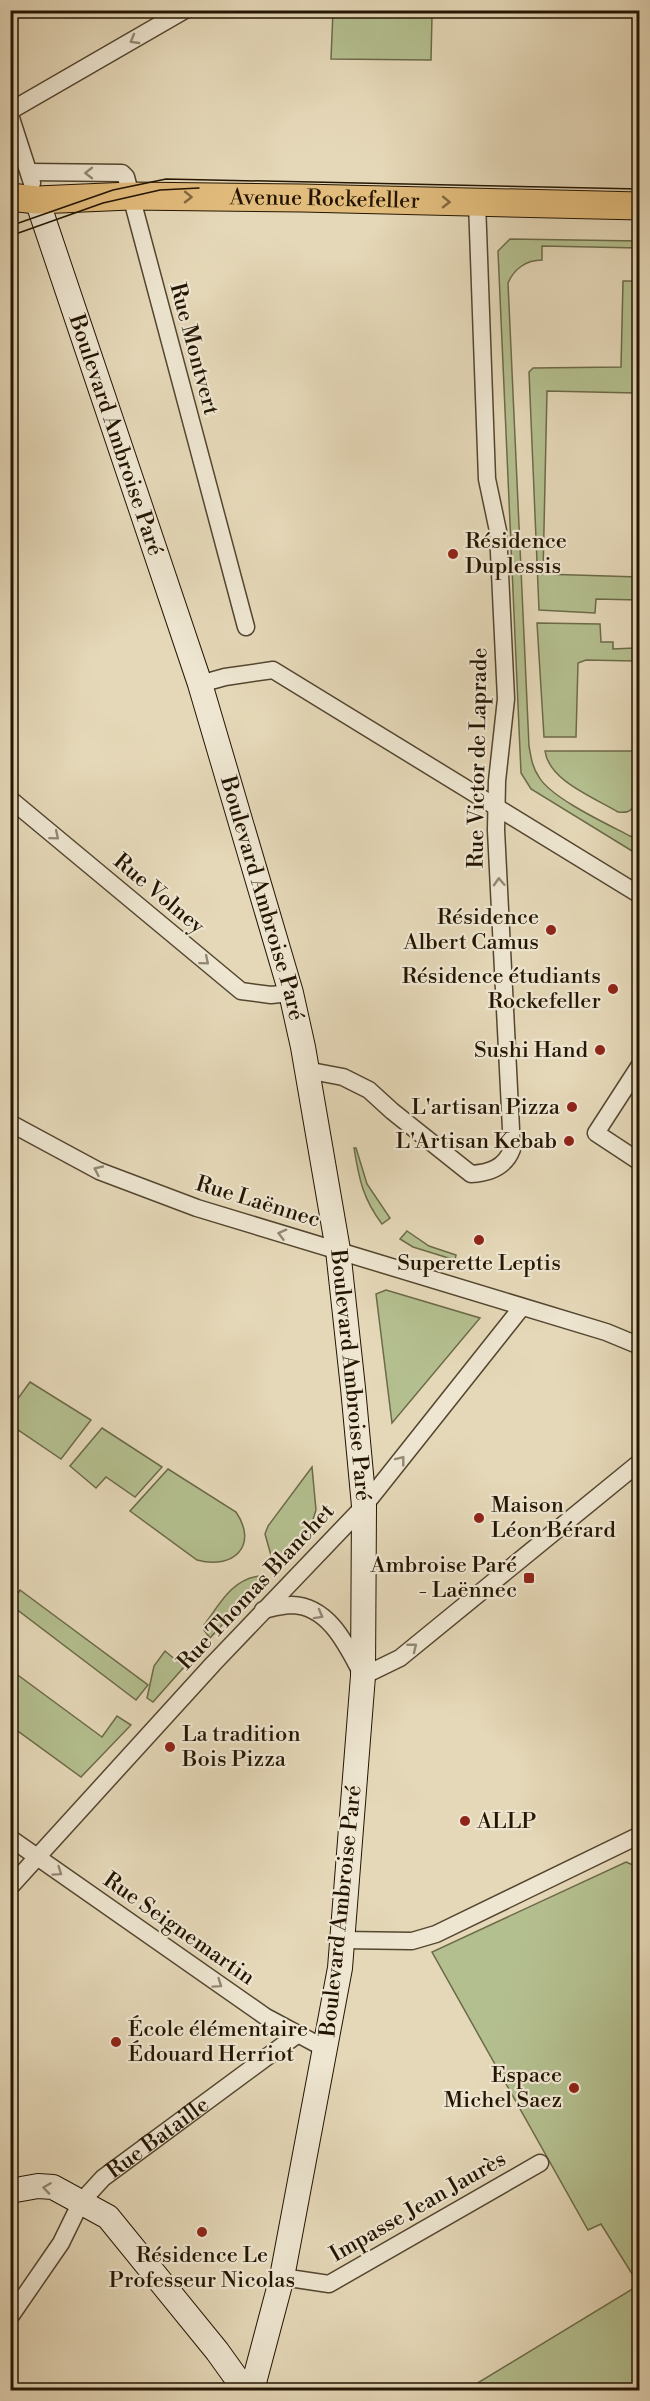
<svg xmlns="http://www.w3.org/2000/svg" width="650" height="2401" font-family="'Libre Bodoni',serif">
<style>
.green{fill:#b4bf8f;stroke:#6c6a48;stroke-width:1.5}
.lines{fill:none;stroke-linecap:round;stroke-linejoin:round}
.street-casing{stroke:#544630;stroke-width:19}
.secondary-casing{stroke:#241502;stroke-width:26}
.primary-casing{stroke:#241502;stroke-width:29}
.street{stroke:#eee6d1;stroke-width:16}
.secondary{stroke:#eee6d1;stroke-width:24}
.primary{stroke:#e2bc7c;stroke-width:27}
.tram{stroke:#241502;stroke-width:1.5}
.oneway{stroke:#938874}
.oneway2{stroke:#83683f}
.poi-dot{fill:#8f2418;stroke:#eee6d1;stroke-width:2}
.labels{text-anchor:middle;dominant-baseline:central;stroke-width:4.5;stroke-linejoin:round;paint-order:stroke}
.street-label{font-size:22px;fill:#241502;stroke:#eee6d1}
.poi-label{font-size:22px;fill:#241502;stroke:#eee6d1;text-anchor:end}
</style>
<rect width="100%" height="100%" fill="#e5d8b8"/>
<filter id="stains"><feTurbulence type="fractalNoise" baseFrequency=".00333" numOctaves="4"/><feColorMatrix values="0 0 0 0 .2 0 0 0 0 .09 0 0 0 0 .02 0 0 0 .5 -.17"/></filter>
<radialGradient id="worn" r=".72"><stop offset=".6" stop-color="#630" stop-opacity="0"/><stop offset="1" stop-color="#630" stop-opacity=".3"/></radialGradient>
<g class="green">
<path d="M333 11H433V15L379 14 432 16 431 60 331 59Z"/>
<path d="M510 239 639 241V248L542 246V260C526 260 514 269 508 283L529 746C531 757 532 767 539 777 551 798 607 824 630 836L636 838 637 854 531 789 521 773 498 251Z"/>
<path d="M623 281H639L636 393 547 391 543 574 639 577V600L596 599 595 613 539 610 529 372 533 368 621 367Z"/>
<path d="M537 623 600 624 601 642H613V649L634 648V661L586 660 578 663 576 737H544Z"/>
<path d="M545 751H637L635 805C630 812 627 813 618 812 595 798 549 781 545 751Z"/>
<path d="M354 1148H356L367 1184 390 1218 382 1224C363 1199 359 1179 354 1148Z"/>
<path d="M407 1231 429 1246 456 1255 455 1260 413 1247 400 1239Z"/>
<path d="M386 1290 480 1318 392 1423 376 1294Z"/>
<path d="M30 1382 91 1420 61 1459 11 1425V1408Z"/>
<path d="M102 1428 162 1467 135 1497 106 1477 96 1488 70 1466Z"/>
<path d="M312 1467 316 1510 310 1529 274 1566 265 1534 268 1526Z"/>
<path d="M168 1469 236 1512C259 1546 233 1570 197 1560L130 1511Z"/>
<path d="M259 1576 265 1578 210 1638 204 1630V1625C220 1604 231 1580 259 1576Z"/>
<path d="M20 1590 148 1685 136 1700 11 1605Z"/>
<path d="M165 1651 184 1667 153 1702 147 1698 154 1666Z"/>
<path d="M11 1670 102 1737 117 1716 131 1725 81 1777 11 1726Z"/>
<path d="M626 1862 640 1868 639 2390H466L639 2285 601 2224 588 2230 432 1952Z"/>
</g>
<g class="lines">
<g class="street-casing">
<g id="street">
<path d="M10 111 185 10"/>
<path d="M10 115 32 183"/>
<path d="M29 172 122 173 126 177 246 627"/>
<path d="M200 684 225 677 273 670 640 895"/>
<path d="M10 799 241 991 271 995 291 993"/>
<path d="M640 1065 596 1133 640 1162"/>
<path d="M306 1070 343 1077 369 1090 392 1111 471 1174C489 1173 505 1168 512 1149L496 830 497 781 506 699 498 531 487 479 477 202"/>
<path d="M10 1123 99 1171 197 1208 606 1332 640 1346"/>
<path d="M263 1610C272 1608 283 1605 292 1605 330 1606 348 1648 363 1676L400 1658 640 1462"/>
<path d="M10 1838 266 2017 326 2049"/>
<path d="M10 1887 213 1664 364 1506 522 1307"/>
<path d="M342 1940 412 1941 436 1934 640 1835"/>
<path d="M282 2277 329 2284 540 2163"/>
<path id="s1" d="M10 2317 61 2243 81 2202 103 2178 298 2034"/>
</g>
</g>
<g class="secondary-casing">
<g id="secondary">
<path id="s2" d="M37 200 200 684 291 993 303 1047 338 1250 353 1388 364 1506 363 1676 340 1968 282 2277 252 2390"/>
<path d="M10 2191 38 2186 53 2187 108 2217 217 2351 245 2390"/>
</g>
</g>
<g class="primary-casing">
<g id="primary">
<path id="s3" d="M10 197 37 200 130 196 302 198 640 206"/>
</g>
</g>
<use href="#street" class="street"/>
<use href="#secondary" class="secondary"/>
<use href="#primary" class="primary"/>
<g class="tram">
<path d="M10 226 113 190 166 179 640 189"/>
<path d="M10 236 103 203 160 190 199 188"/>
</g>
</g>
<defs><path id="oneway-chevron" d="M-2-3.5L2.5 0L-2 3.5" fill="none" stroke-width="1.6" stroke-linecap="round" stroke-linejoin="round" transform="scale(1.5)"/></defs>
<g class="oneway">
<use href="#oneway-chevron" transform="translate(134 40) rotate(150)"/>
<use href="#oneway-chevron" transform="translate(89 173) rotate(-180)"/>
<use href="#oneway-chevron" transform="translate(55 836) rotate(40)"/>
<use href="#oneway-chevron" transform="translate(499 882) rotate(-93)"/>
<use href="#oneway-chevron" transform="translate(205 961) rotate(40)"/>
<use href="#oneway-chevron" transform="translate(98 1170) rotate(-155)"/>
<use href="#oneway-chevron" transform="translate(282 1234) rotate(-165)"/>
<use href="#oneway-chevron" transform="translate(401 1460) rotate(-52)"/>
<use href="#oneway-chevron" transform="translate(319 1615) rotate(29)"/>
<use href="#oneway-chevron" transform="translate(413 1647) rotate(-39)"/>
<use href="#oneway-chevron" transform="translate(58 1872) rotate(35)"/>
<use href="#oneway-chevron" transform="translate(218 1984) rotate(35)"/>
<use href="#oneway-chevron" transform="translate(47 2188) rotate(-172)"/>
</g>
<g class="oneway2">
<use href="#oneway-chevron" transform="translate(188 197) rotate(1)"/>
<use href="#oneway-chevron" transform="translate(446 202) rotate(1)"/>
</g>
<g class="poi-dot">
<circle cx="453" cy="554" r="6"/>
<circle cx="551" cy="930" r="6"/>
<circle cx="613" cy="989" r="6"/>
<circle cx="600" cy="1050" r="6"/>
<circle cx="572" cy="1107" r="6"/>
<circle cx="569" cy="1141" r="6"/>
<circle cx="479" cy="1240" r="6"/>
<circle cx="479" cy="1518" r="6"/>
<rect x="523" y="1572" width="12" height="12" rx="3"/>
<circle cx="170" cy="1747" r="6"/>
<circle cx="465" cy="1821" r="6"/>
<circle cx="116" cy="2042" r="6"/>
<circle cx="574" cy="2088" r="6"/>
<circle cx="202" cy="2232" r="6"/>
</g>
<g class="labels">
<g class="street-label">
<text stroke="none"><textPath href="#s3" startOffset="315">Avenue Rockefeller</textPath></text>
<text transform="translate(194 349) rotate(75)">Rue Montvert</text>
<text stroke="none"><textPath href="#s2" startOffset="248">Boulevard Ambroise Paré</textPath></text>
<text transform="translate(478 758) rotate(-89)">Rue Victor de Laprade</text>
<text transform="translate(159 894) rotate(40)">Rue Volney</text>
<text stroke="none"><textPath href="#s2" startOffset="734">Boulevard Ambroise Paré</textPath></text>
<text transform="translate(258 1202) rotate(17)">Rue Laënnec</text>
<text stroke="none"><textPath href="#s2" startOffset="1220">Boulevard Ambroise Paré</textPath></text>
<text transform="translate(256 1587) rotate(-47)">Rue Thomas Blanchet</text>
<text transform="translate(341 1911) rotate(-84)">Boulevard Ambroise Paré</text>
<text transform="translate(179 1929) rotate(35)">Rue Seignemartin</text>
<text stroke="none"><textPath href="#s1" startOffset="236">Rue Bataille</textPath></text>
<text transform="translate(418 2207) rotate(-30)">Impasse Jean Jaurès</text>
</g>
<g class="poi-label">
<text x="465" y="541" text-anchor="start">Résidence<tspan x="465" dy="25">Duplessis</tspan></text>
<text x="539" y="917">Résidence<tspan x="539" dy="25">Albert Camus</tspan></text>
<text x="601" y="976">Résidence étudiants<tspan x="601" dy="25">Rockefeller</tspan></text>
<text x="588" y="1050">Sushi Hand</text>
<text x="560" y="1107">L'artisan Pizza</text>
<text x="557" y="1141">L'Artisan Kebab</text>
<text x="479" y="1263" text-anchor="middle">Superette Leptis</text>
<text x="491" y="1505" text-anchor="start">Maison<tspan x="491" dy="25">Léon Bérard</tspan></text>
<text x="517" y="1565">Ambroise Paré<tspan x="517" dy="25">- Laënnec</tspan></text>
<text x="182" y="1734" text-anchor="start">La tradition<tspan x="182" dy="25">Bois Pizza</tspan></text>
<text x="477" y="1821" text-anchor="start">ALLP</text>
<text x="128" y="2029" text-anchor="start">École élémentaire<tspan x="128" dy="25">Édouard Herriot</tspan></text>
<text x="562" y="2075">Espace<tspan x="562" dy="25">Michel Saez</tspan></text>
<text x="202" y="2255" text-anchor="middle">Résidence Le<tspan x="202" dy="25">Professeur Nicolas</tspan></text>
</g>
</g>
<rect width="650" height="2401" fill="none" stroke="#e5d8b8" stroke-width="36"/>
<rect x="12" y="12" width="626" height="2377" fill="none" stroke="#241502" stroke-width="3"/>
<rect x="18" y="18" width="614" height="2365" fill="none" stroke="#241502" stroke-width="1.5"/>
<rect width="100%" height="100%" filter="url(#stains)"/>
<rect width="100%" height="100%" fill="url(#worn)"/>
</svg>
